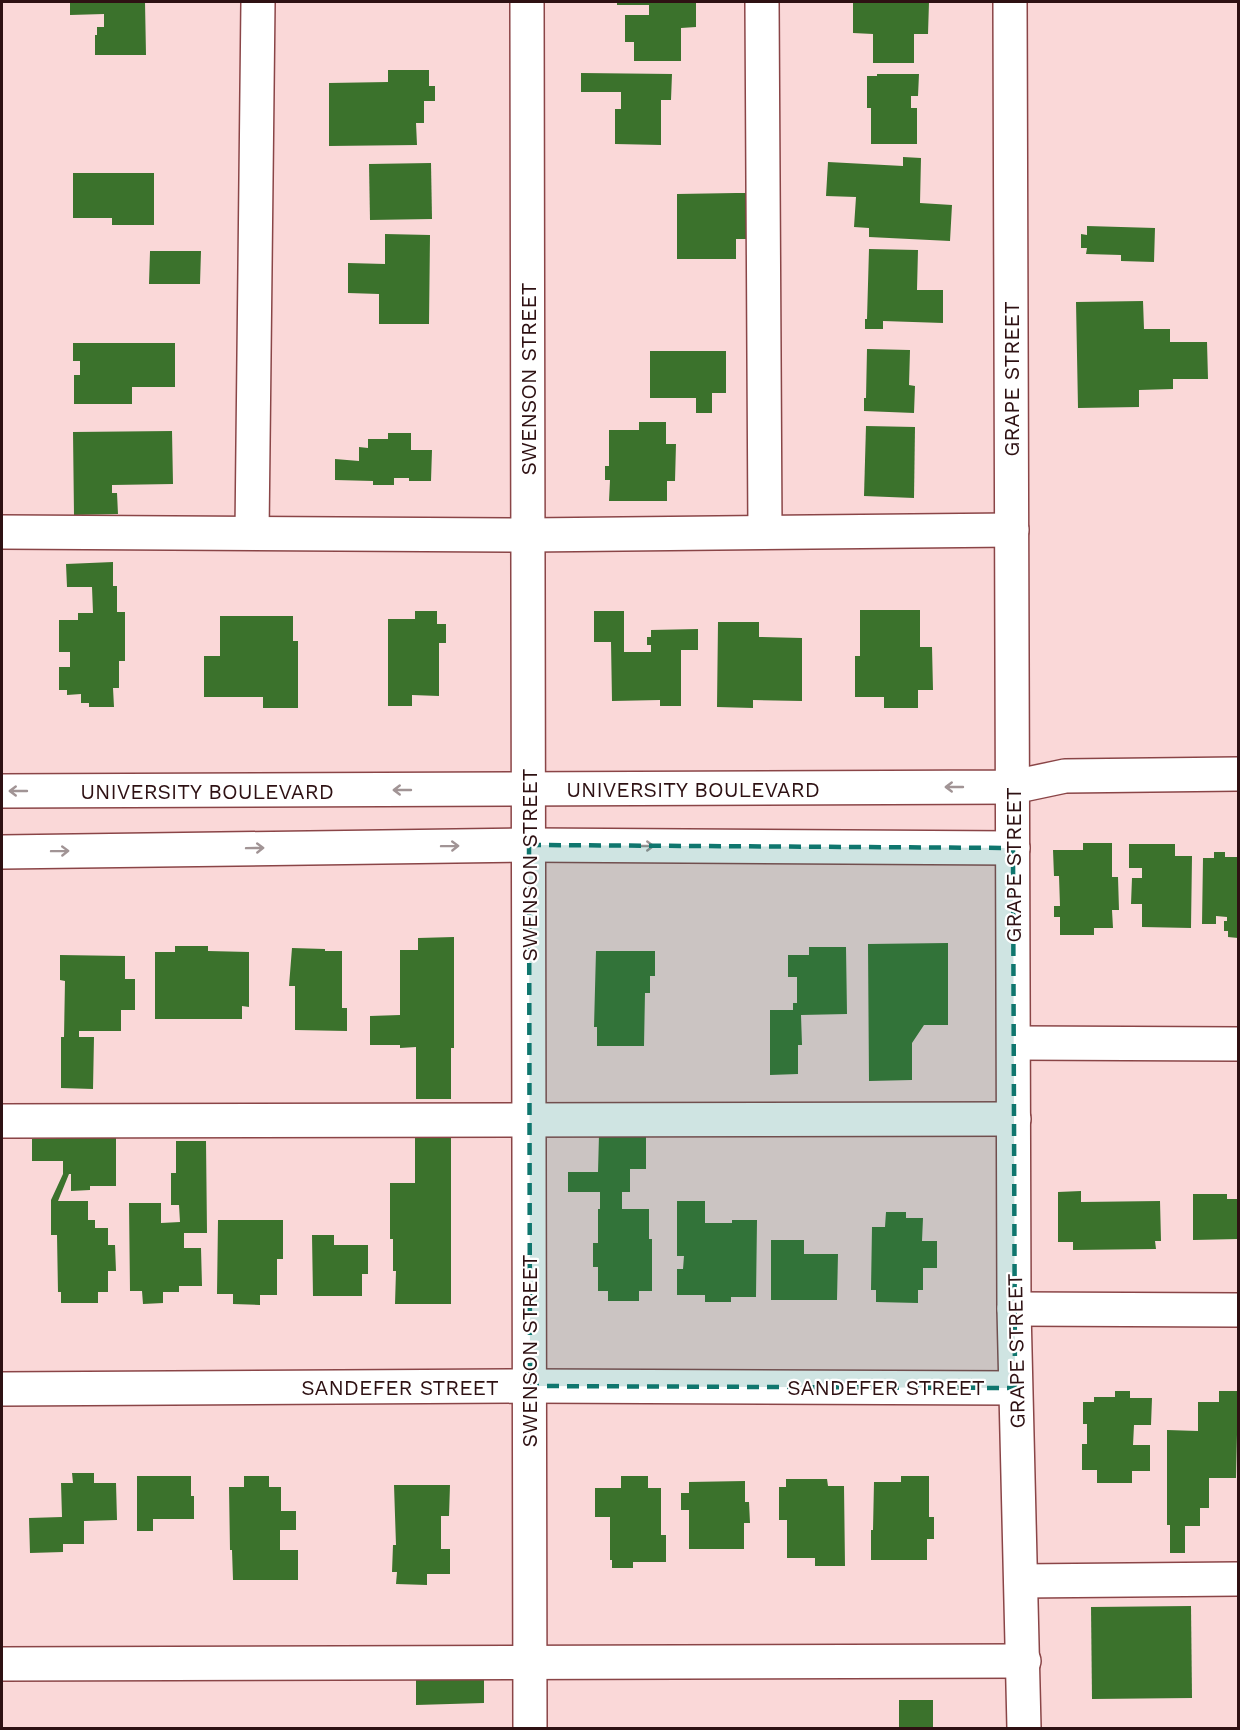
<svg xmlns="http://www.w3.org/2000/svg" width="1240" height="1730" font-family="'Work Sans',sans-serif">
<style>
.building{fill:#3b722c}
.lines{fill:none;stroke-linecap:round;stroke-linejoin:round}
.minor-casing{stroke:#8a4547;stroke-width:36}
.minor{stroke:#fff;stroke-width:33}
.oneway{stroke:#a19495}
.marked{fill:#0f766e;fill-opacity:0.2;stroke:#0f766e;stroke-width:4.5;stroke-dasharray:12 8;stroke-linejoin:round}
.labels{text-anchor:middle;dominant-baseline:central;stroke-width:4.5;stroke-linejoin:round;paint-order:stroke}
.street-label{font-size:21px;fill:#2e1113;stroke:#fff}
</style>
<rect width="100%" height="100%" fill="#fad8d8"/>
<g class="building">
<path d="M70 2H145L146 55H95V35H97V27H104V14L70 15Z"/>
<path d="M617 2H696V27L681 28V61H634V42H625V15H649V5H617Z"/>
<path d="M853 2H929L928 34H914V63H873V34L853 33Z"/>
<path d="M388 70H429V86H435V101H424V123H416L417 145 329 146V83L388 82Z"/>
<path d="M581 73 672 74 671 100H661V145L615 144V109H621V92H581Z"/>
<path d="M877 74H919L918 96H911V108H917V144H871V108H867V76H877Z"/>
<path d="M903 157 921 158 920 203 952 205 950 241 869 237V228L854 227 856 197 826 196 828 162 903 166Z"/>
<path d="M431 163 432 219 370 220 369 164Z"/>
<path d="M73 173H154V225H112V218H73Z"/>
<path d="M736 193H746V239H736V259H677V194Z"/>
<path d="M1087 226 1155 228 1154 262 1121 261V255L1086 254 1087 248H1081V234L1087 235Z"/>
<path d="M385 234 430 235 429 324H379V294L348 293V263L385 264Z"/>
<path d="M869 249 918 250 917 290H943V323L883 321V329H865V319H867Z"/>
<path d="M150 251H201L200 284H149Z"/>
<path d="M1143 301 1144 329H1170V342H1207L1208 379H1173V389L1139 390V407L1078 408 1076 302Z"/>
<path d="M73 343H175V387H132V404H74V375H80V361H73Z"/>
<path d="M867 349 910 350 909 385 915 386 914 413 864 411V398H866Z"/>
<path d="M650 351H726V393H712V413H696V398H650Z"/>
<path d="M639 422H666V444H676L675 481H667V501H609L610 480H605V466H609V430H639Z"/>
<path d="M866 426 915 427 914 498 864 496Z"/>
<path d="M172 431 173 484 112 485V493H117L118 514 74 515 73 432Z"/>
<path d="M388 433H411V450H432L431 481H409V478H394V485H373V481L335 480V459L359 461V447L368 448V439H388Z"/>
<path d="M113 562V586H117V612H125V661H119V688H113L114 707H89V703H81V694L67 695V690H59V667H70V652H59V620H78V613H93L92 587H67L66 564Z"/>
<path d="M860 610H920V647H932L933 690H918V708H884V697H855V656H860Z"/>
<path d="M415 611H437V624H446V643H439V696L412 695V706H388V619H415Z"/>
<path d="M594 611H624V652H651V645H647V637H651V630L698 629V650H681V706H660V700L612 701 611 642H594Z"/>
<path d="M220 616H293V641H298V708H263V697H204V656H220Z"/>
<path d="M718 622H759V637L802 638V701L753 700V708L717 707Z"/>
<path d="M1083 843H1112V877H1118L1119 910H1112L1113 928H1094V935H1060V917H1054V906H1060L1059 876H1054L1053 850H1083Z"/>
<path d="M1129 844H1175V856H1192L1191 928 1142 927V904H1131L1132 878H1142V868H1129Z"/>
<path d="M1214 852H1225V857H1238V938L1228 937V931H1224V921H1227V917L1216 916V924H1202L1203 858H1214Z"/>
<path d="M454 937V1048H451V1099H416V1047L400 1048V1045H370V1016L400 1015V950H418V938Z"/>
<path d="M948 943V1025H924L912 1043V1080L869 1081 868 944Z"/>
<path d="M175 946H208V951L249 952V1007L242 1006V1019H155V952H175Z"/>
<path d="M809 947H846L847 1014 801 1015 802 1045H798V1074L770 1075V1010H793V1003H797V977H788V955H809Z"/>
<path d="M292 948 325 949V951H342V1008H347V1031L295 1030V986H289Z"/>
<path d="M596 951H655V976H650V993H645L644 1046H597V1027H594Z"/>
<path d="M60 955 125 956V979H135V1010H121V1031H79V1037H94L93 1089 61 1088V1037H64L65 981 60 980Z"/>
<path d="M62 1135H72V1138H116V1186H90V1190L71 1191V1174H69L58 1201H88V1220H95V1228H108V1245H115L116 1271H108V1292H98V1303H61V1292H58L57 1235H51V1200L63 1174V1161H32V1139L62 1138Z"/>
<path d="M599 1135 646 1136V1169H630V1192H622V1209H649V1239H652V1291H639V1301H608V1291H598V1267H593V1243H598V1209H600V1192H568V1172H598Z"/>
<path d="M415 1138H451V1304H395L396 1271H393V1239H390V1183H415Z"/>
<path d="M176 1141H206L207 1233H184V1248H201L202 1286H179V1292H163V1303L143 1304 142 1291H130L129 1203H161V1223L180 1222 179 1205H171V1173H176Z"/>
<path d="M1081 1191V1202L1160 1201 1161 1241H1155L1156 1249 1073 1250V1242H1058V1192Z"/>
<path d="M1193 1194H1227V1199H1238V1239L1193 1240Z"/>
<path d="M677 1201H705V1223H732V1220H757L756 1297H731V1302H705V1295H677V1269H683L684 1256H677Z"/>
<path d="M886 1212H906V1218H923L922 1241H937V1268H923V1290H918V1303L876 1302V1290H871L872 1227H885Z"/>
<path d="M218 1220H283V1259H277V1295H260V1305L233 1304V1294H217Z"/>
<path d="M312 1235H334V1245H368V1274H362V1296H313Z"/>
<path d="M771 1240H804V1254H838L837 1300H771Z"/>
<path d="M1115 1391H1130V1398H1152L1151 1425H1134L1133 1445H1150V1471H1132V1483H1097V1470H1082V1444H1087V1424H1083V1402H1094V1397H1115Z"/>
<path d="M1219 1391H1238L1236 1478H1209V1508H1200V1526H1185V1553H1170V1525H1167V1430L1198 1431V1402H1219Z"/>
<path d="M72 1473H94V1483H116L117 1520 84 1521V1544H63V1552L30 1553 29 1518 62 1517 61 1483H73Z"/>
<path d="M137 1476H191V1496H194V1519H153V1531H137Z"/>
<path d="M244 1476H269V1487H281V1511H296V1530H280V1550H298V1580H233L232 1550H230L229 1487H244Z"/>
<path d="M621 1476H648V1488H661V1535H666V1562H633V1568H612V1560H610V1517H595V1488H621Z"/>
<path d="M901 1476H929V1517H934V1539H927V1560H871V1530H873L874 1482H901Z"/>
<path d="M786 1479H827L828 1486H844L845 1566H815V1558H787V1520H779V1487H786Z"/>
<path d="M745 1481V1502H749L750 1523H744V1549H689V1510H681V1493H689V1482Z"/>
<path d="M394 1485H450L449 1516H441V1549H450V1574H427V1585L396 1584 397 1572H392L393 1545H396Z"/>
<path d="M1191 1606 1192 1698 1092 1699 1091 1607Z"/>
<path d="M416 1672 484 1675V1703L416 1705Z"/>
<rect x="899" y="1700" width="34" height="28"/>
</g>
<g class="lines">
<g class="minor-casing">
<g id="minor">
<path d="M527 2 530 1728"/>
<path d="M762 2 765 532"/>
<path d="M1010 2 1014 1309 1024 1728"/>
<path d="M2 532 529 535 1012 530"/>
<path d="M252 533 258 2"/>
<path d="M2 791 1013 787 1065 776 1238 774"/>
<path d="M2 852 529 845 1013 848"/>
<path d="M1014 1043 1238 1044"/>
<path d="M2 1121 1014 1119"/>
<path d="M1014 1309 1238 1310"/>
<path d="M2 1389 530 1386 1015 1388"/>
<path d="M1021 1581 1238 1579"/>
<path d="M2 1664 1024 1661"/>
</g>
</g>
<use href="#minor" class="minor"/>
</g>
<defs><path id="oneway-shaft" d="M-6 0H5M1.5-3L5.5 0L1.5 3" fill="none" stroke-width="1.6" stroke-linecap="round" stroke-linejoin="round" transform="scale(1.5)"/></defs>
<g class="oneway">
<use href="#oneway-shaft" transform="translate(954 787) rotate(180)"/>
<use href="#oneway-shaft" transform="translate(402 790) rotate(180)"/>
<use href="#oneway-shaft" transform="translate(18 791) rotate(180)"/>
<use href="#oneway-shaft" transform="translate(450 846) rotate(-1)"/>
<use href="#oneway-shaft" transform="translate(645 846)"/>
<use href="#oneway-shaft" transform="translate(255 848) rotate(-1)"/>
<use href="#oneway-shaft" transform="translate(60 851) rotate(-1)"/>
</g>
<path class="marked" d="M529 845 1013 848 1015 1388 530 1386Z"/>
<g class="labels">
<g class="street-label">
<text transform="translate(528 379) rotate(-90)">SWENSON STREET</text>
<text transform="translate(1011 379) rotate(-90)">GRAPE STREET</text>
<text x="693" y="789">UNIVERSITY BOULEVARD</text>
<text x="207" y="791">UNIVERSITY BOULEVARD</text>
<text transform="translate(529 865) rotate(-90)">SWENSON STREET</text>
<text transform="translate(1013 865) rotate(-90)">GRAPE STREET</text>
<text transform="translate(529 1351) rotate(-90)">SWENSON STREET</text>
<text transform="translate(1016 1351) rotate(-91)">GRAPE STREET</text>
<text x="400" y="1387">SANDEFER STREET</text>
<text x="886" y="1387">SANDEFER STREET</text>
</g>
</g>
<rect width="1240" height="1730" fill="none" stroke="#2e1113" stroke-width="6"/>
</svg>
